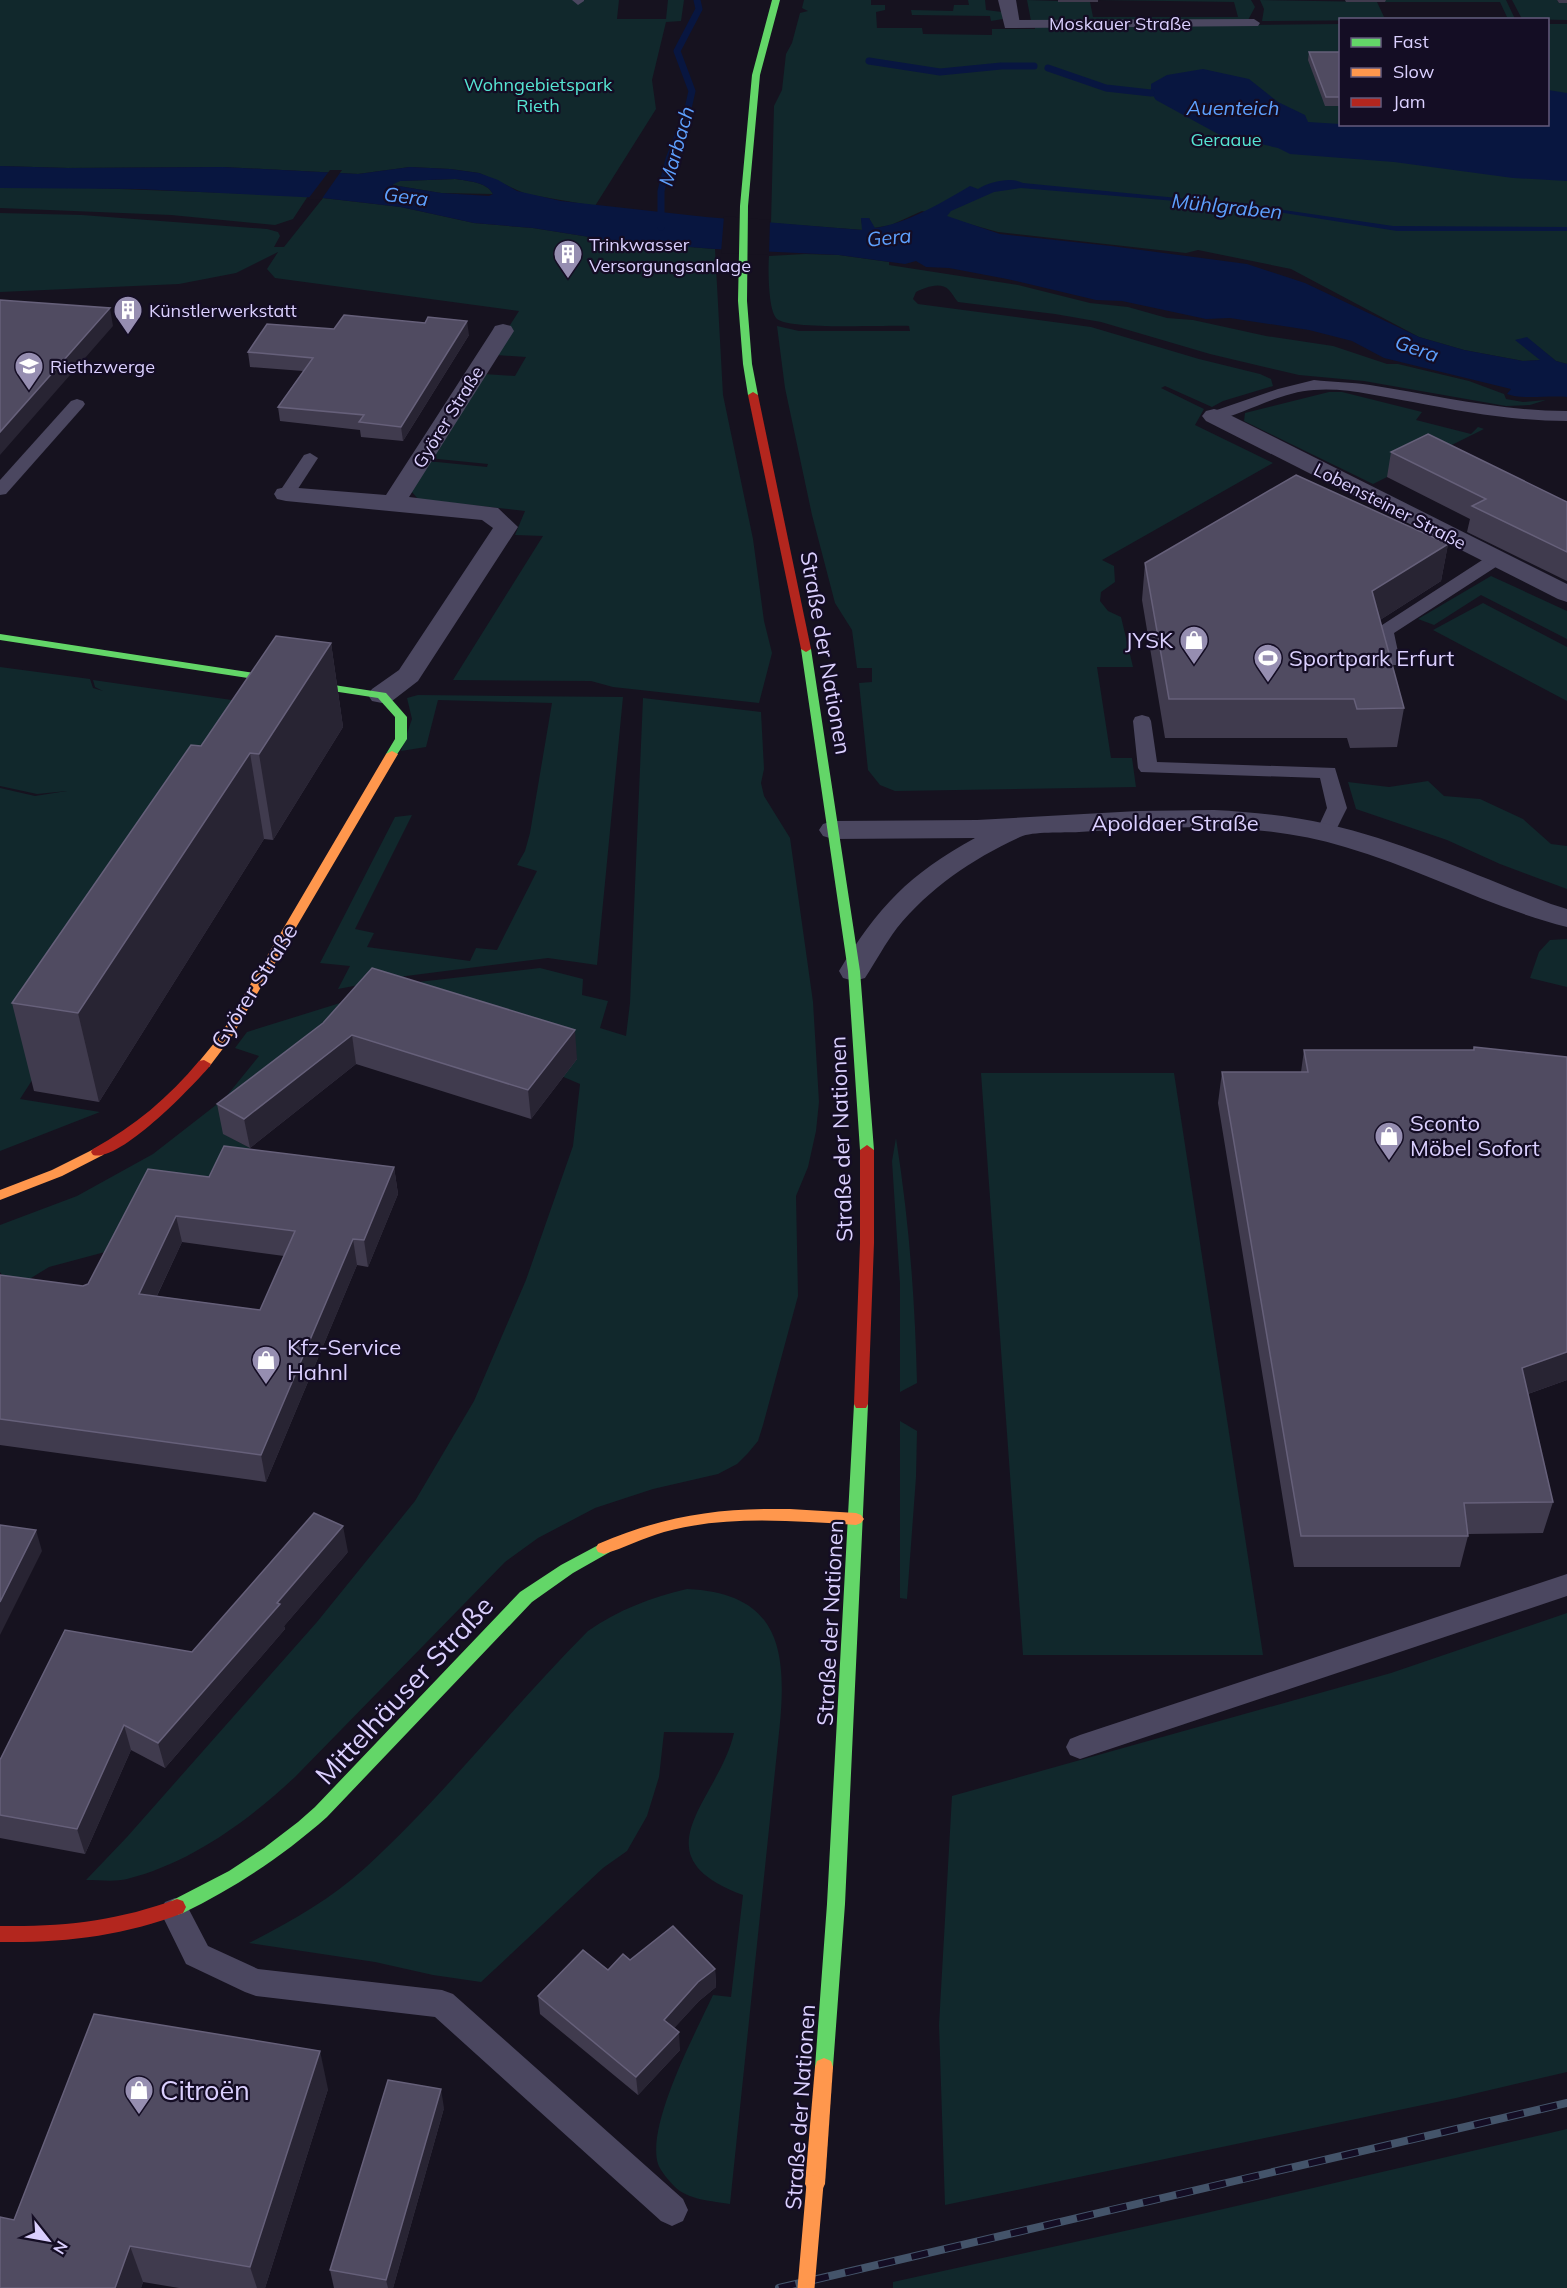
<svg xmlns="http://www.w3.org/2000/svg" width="1567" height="2288" font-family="Mulish,sans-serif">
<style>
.green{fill:#11282c}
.water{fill:#081640;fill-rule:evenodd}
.pier{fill:#16121f}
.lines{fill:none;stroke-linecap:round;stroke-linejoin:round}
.stream{stroke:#081640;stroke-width:7}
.lane{fill:#4b4760;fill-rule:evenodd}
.street{fill:#4b4760;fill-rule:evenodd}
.fast{fill:#63d668;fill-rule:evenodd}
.slow{fill:#ff974d;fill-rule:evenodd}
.jam{fill:#b3261e;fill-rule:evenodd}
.rail-casing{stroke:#44546a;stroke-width:8}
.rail{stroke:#140d24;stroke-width:6;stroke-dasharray:17;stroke-linecap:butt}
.slow-bridge{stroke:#ff974d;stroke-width:17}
.wall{fill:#403b4e;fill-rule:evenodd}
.shaded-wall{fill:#282433}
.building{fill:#504b61;stroke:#66607a;stroke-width:1.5;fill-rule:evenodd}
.labels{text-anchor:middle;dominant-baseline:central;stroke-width:4.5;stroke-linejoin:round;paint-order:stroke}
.far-street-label{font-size:18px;fill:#dbd0ff;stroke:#140d24}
.far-park-label{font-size:18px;fill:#56e5d3;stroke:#140d24}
.far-poi-label{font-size:18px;fill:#dbd0ff;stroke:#140d24;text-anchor:start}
.far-water-label{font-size:20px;font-style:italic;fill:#5ea1ff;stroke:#140d24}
.poi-label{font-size:22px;fill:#dbd0ff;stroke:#140d24;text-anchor:start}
.street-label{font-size:22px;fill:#dbd0ff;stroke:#140d24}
.near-street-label{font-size:27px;fill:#dbd0ff;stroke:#140d24}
.near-poi-label{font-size:27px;fill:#dbd0ff;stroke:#140d24;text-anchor:start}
</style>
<rect width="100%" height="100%" fill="#16121f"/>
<g class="green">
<path d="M0 0H619L617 19H666L668 0H684L681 21 666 22 652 80 656 109 595 206 526 194 479 173 450 169 410 167 358 174 223 167 68 168 0 166Z"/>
<path d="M804 0H871V5H885V10L876 12 877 28H922L923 34 992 35V29H1035V27L1340 24V124H1548V24H1567V364L1556 361 1527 338 1516 340 1541 360 1523 361 1464 350 1419 337 1291 269 1198 250 1186 253 998 232 922 211 891 225 874 228 869 218 861 219 863 230 771 223 774 106 782 90 786 54 792 43 800 13 808 11 802 8Z"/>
<path d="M968 0H985L986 10 1002 12 1003 19 991 21 990 16 912 15 911 10 953 11 954 5H969Z"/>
<path d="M1027 0 1090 2 1093 17H1238L1234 2 1098 0H1251L1255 7 1248 20 1031 21Z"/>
<path d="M1260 0 1377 2 1384 17H1507L1500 2H1385L1384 0H1506L1515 19 1262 21 1264 9Z"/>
<path d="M1512 0H1557L1559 3H1567V20L1522 19Z"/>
<path d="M455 179C468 181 487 182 493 194L441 193 392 185 395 182 400 181Z"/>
<path d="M65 187 308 196 293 219 275 225 171 215 0 208V188Z"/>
<path d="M323 198 401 207 474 223 533 228 615 241 715 249 723 395 753 539 764 621 772 653 759 703 613 687 591 681 453 680 543 536 515 535 525 511 418 499 411 491 427 461 487 467 488 464 428 458 484 374 515 376 526 357 496 355 505 333 519 311 275 278 267 269 278 252 236 273 179 284 0 292V213L82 215 267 229 278 232 280 236 274 247H284Z"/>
<path d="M805 254 839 255 889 262V265L1018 285 1090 303 1128 307 1167 318 1193 320 1266 336 1333 346 1387 364H1398L1469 381 1504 394 1506 399 1523 402 1546 400 1530 405 1506 406 1364 381 1299 375 1210 354 1101 322 1055 314 958 302C955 299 953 294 949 290 940 281 925 288 916 292L913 299 918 304 1091 327 1199 359 1260 374 1271 379 1273 386 1223 401 1212 407 1165 386 1161 388 1204 409 1195 425 1273 463 1102 560 1114 566 1115 582 1101 592 1100 601 1108 611 1121 617 1133 667H1097L1111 758H1132L1136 787 895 791 880 785 868 770 859 683 872 682V668H857L852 630 835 603 812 515 785 388 777 326 799 331H910L909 326C886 325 790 330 777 319 768 311 768 268 769 256Z"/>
<path d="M1329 392H1342L1422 412 1416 420 1471 434 1478 427 1484 429 1373 484 1244 421 1245 413Z"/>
<path d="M1491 576 1567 611V639L1481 595 1434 625 1418 619Z"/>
<path d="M1483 603 1567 647V701L1433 630Z"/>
<path d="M0 667 90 679 93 688 103 691 95 687 93 680 260 704 161 879 20 1099 100 1112 0 1151V788L35 796 67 791 37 794 0 786Z"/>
<path d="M418 695 623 697 597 965 548 958 406 976 338 989 350 966 320 963 395 817 412 815 355 929 374 933 367 947 470 961 476 948 497 950 537 871 517 865 525 851 530 833 552 703 438 700 426 747 401 751 412 719 407 698Z"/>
<path d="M643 698 761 712 764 769 761 783 764 796 790 838 813 1002 819 1102 816 1131 808 1167 796 1196 798 1296 763 1425 758 1441 748 1453 737 1464 718 1474 653 1489 595 1508 538 1538 505 1562 295 1777C248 1821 191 1863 127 1879 115 1882 99 1880 86 1880L127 1837 317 1622 415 1501 474 1401 526 1280 573 1146 580 1084 376 997 224 1134 250 1148 229 1172 105 1252 49 1267 0 1297V1277L2 1275 0 1272V1225L77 1196 153 1154 225 1098 259 1056 235 1048 247 1032 401 984 540 968 583 979 582 995 608 1001 600 1028 626 1036 630 1003Z"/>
<path d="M1428 781 1444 796 1480 799 1523 819 1551 844 1567 846V889L1500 864 1447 840 1356 809 1348 782 1389 787Z"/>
<path d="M1567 939V987L1530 978 1539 952 1550 940Z"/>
<path d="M981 1073H1174L1263 1655H1023Z"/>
<path d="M896 1138C909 1220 915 1299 917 1383L900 1392V1284L892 1161Z"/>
<path d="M900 1421 917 1431 916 1477 907 1599 900 1598Z"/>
<path d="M687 1589C777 1593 787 1647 780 1723L730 2204C713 2201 687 2200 674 2186 669 2181 660 2170 658 2164 646 2125 696 2032 713 1995L731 1997 743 1895C635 1855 719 1800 734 1733L664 1732 659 1777 647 1816 627 1851 603 1868 481 1982 433 1975 375 1962 249 1943C290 1922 331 1899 365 1868 445 1795 511 1708 588 1631 618 1610 652 1597 687 1589Z"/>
<path d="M1567 1613V2072L1456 2098 945 2205 939 2025 952 1796 1391 1673Z"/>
<path d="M1567 2129V2288H893V2282L1206 2213Z"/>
</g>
<g class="water">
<path d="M1203 69 1249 79 1278 102 1305 115 1308 122 1340 124H1548V90L1567 93V181L1513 178 1394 162 1290 154 1278 148 1218 134 1156 100 1151 93V84L1167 75Z"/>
<path d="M0 166 68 168 223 167 358 174 410 167 450 169 479 173 498 180 517 191 561 201 706 217 862 230 861 218H869L875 228C908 223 941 203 970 186L978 189C991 181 1012 177 1023 183L1250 205 1393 226 1567 227V231H1397L1247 207 1021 188 994 192 951 211 947 216 1000 234 1111 246 1247 264 1305 283 1419 337 1464 350 1523 361 1540 360 1515 340 1527 337 1556 361 1567 364V397C1550 395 1521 400 1507 394L1511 389 1384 358 1352 341 1309 330 1230 318 1206 319 1122 301 1096 300 1007 279 949 268 926 267 916 261 905 264 839 255 715 249 615 241 533 228 474 223 401 207 323 198 138 189 0 188ZM455 179C468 181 487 182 493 194L489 196 441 193 392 185 400 181Z"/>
</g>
<g class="pier">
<path d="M330 170H342L321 200 308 199Z"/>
<path d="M724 216 770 220 769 255 721 253Z"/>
</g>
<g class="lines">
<g class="stream">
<path d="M869 61 940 72 1001 66H1034"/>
<path d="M1048 68 1106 88 1151 93"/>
<path d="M661 227V191L669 159 687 113 692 91 677 51 699 9 697 0"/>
</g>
<g class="lane">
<path d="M572 0H584V1L578 5Z"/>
<path d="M1254 19 1260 23 1258 26 1011 28 1005 24 1011 20Z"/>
<path d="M1314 380C1332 382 1351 382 1370 385 1435 395 1500 411 1567 411V421C1515 421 1464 412 1413 402 1383 397 1345 387 1314 390 1280 392 1247 413 1214 421L1206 416 1208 413 1278 389Z"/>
<path d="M77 399 83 401 85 404 83 407 6 494 0 495V480L71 401Z"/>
<path d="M310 453 318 458 292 498 286 499 280 498 278 494 304 455Z"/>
<path d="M1496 554 1502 555 1505 559 1502 563 1394 633 1400 661 1397 665H1385L1376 631 1379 627 1490 555Z"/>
<path d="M1142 715 1149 717 1151 721 1157 762 1335 768 1347 808 1333 836H1319L1316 832 1327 808 1320 778 1141 772 1138 768 1133 721 1135 717Z"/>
<path d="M1567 1574V1596L1080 1759 1070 1755 1066 1747 1070 1739 1080 1735Z"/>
<path d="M175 1898 185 1902 208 1946 258 1969 442 1990 453 1994 683 2199 688 2210 683 2221 672 2226 661 2221 435 2017 256 1996 245 1992 186 1964 160 1911 165 1902Z"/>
</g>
<g class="street">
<path d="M998 0H1016L1020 24 1017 28H1005Z"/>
<path d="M503 324 511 326 514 331 409 497 498 508 518 527 418 681 392 701 382 703 372 701 368 695 372 689 399 670 493 528 482 520 286 501 277 499 274 494 277 489 286 487 386 495 492 331 495 326Z"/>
<path d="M1214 409 1222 411 1567 584V602L1558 599 1206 421 1202 416 1206 411Z"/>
<path d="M1214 810C1253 812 1290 816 1327 824 1405 842 1477 876 1551 904L1567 909V927C1491 908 1421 869 1345 847 1259 821 1167 826 1079 832 1063 833 1033 831 1020 837 974 858 929 888 897 928 885 944 876 961 865 978L854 981 843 978 839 971C878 907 909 874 975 838L833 839 823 836 819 830 823 824 833 821 977 820 1138 811Z"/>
</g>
<g class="fast">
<path d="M772 0H780L760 75 748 206 747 301 752 364 758 395 753 398 748 395 743 364 738 301 740 206 752 75Z"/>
<path d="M0 634 386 693 407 717V739L396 756H388L386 754 395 739V717L378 698 0 640Z"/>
<path d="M806 646 811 649 860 971 874 1150 867 1155 860 1150 848 971 801 649Z"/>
<path d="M861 1398 866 1400 868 1404 845 1904 833 2067 831 2073 824 2076 817 2073 815 2067 827 1904 854 1404 856 1400Z"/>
<path d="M604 1542 610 1544 612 1548 610 1552 573 1573 532 1602 327 1817C283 1856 236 1887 183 1913L177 1915 171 1913 168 1907 171 1901 229 1871 264 1848 298 1822 315 1807 520 1592 561 1565Z"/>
</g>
<g class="slow">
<path d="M392 751 398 754 231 1038 209 1067H199L197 1064 220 1036 386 754Z"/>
<path d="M98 1147 105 1152 103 1155 62 1176 0 1200V1190L52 1170Z"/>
<path d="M790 1509 856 1513 861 1515 864 1519 861 1523 856 1525C793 1521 726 1515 664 1532 643 1538 624 1548 604 1554L598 1552 596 1548 598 1544C666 1515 718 1508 790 1509Z"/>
<path d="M824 2058 831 2061 833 2067 825 2184 822 2190 815 2193 808 2190 805 2184 815 2067 817 2061Z"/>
</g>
<g class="jam">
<path d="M753 392 758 395 811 649 806 652 801 649 748 395Z"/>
<path d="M204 1060 211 1064 209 1067C192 1087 119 1163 93 1155L91 1152 93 1149C135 1126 169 1097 199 1061Z"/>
<path d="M867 1145 874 1150V1243L868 1404 866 1408H856L854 1404 860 1243V1150Z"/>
<path d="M177 1899 183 1901 186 1907 183 1913C123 1936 64 1943 0 1942V1926C64 1927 117 1921 177 1899Z"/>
</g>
<g class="rail-casing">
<path id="rail" d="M779 2288 1567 2103"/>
</g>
<use href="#rail" class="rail"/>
<path class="slow-bridge" d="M806 2288 815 2184"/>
</g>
<g class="wall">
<rect x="1058" y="0" width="40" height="2"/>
<path d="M1345 0H1386L1385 2H1346Z"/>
<path d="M1557 0H1567V3H1559Z"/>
<path d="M1309 52H1341V106H1325L1308 60Z"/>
<path d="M334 329 469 335 403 441 361 437 360 430 280 421 278 407 303 371 250 367 248 352Z"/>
<path d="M1391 452 1567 502V581L1467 532 1470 519 1387 477Z"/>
<path d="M1448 544 1441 581 1380 620 1404 708 1397 747 1350 748 1347 738H1165L1142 600 1145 563Z"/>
<path d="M331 643 343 727 273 840 264 839 99 1102 34 1091 12 1003 201 746Z"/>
<path d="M323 1023 577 1059 531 1119 356 1064 250 1148 223 1134 217 1104Z"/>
<path d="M1474 1047 1567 1057V1380L1528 1394 1553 1502 1543 1533 1468 1534V1536L1460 1567H1294L1218 1103 1222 1072H1301L1304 1050H1473Z"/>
<path d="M394 1167 398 1194 368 1267 357 1265 266 1482 0 1445V1275L83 1286 88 1284 209 1177ZM182 1242 284 1256 260 1310 157 1296Z"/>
<path d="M348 1552 284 1626 285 1629 165 1768 131 1750 85 1854 0 1838V1760L192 1652Z"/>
<path d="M630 1960 715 1969 716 1987 699 2001 674 2028 680 2050 638 2095 540 2014 538 1996 608 1970Z"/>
<path d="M328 2089 265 2288H179L143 2282 141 2288H0L14 2220Z"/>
<path d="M444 2108 393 2288H334L330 2270Z"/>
</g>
<g class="shaded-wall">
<path d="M110 308 113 326 0 455V432Z"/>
<path d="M467 321 469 335 403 441 401 427Z"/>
<path d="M1448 544 1441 581 1366 629 1372 591Z"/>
<path d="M331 643 343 727 273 840 259 754Z"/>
<path d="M250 753 264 839 99 1102 78 1013Z"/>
<path d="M575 1030 577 1059 531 1119 528 1090Z"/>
<path d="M352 1035 356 1064 250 1148 244 1119Z"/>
<path d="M394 1167 398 1194 368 1267 364 1240Z"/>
<path d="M176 1216 182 1242 145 1321 139 1294Z"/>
<path d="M353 1239 357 1265 266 1482 261 1455Z"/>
<path d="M1567 1352V1380L1513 1399 1522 1368Z"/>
<path d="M343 1526 348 1552 284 1626 285 1629 165 1768 158 1743 277 1603Z"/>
<path d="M36 1530 42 1551 0 1635V1602Z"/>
<path d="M124 1725 131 1750 85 1854 77 1829Z"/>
<path d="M715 1969 716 1987 699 2001 665 2038 664 2020 698 1982Z"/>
<path d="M679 2032 680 2050 638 2095 636 2077Z"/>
<path d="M320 2051 328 2089 265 2288H257L250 2267Z"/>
<path d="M441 2089 444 2108 393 2288H388L386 2280Z"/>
<path d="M130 2246 143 2282 141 2288H115Z"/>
</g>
<g class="building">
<path d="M1309 52H1341V97H1326Z"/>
<path d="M0 300 110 308 0 432Z"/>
<path d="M344 315 425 323 428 317 467 321 401 427 359 422 364 415 278 407 313 358 248 352 267 324 334 329Z"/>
<path d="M1428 434 1567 502V552L1472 506 1486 499 1391 452Z"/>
<path d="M1296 475 1448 544 1372 591 1404 708 1357 709 1354 699H1169L1145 563Z"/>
<path d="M276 636 331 643 259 754 250 753 78 1013 12 1003 191 745 201 746Z"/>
<path d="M372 968 575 1030 528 1090 352 1035 244 1119 217 1104 323 1023Z"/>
<path d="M1474 1047 1567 1057V1352L1522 1368 1553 1502 1464 1503 1468 1536H1301L1222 1072H1308L1304 1050H1474Z"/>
<path d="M224 1146 394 1167 364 1240 353 1239 261 1455 0 1419V1275L83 1286 88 1284 148 1169 209 1177ZM176 1216 295 1231 260 1310 139 1294Z"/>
<path d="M314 1513 343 1526 277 1603 280 1604 158 1743 124 1725 77 1829 0 1815V1760L65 1630 192 1652Z"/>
<path d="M0 1525 36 1530 0 1602Z"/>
<path d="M673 1926 715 1969 698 1982 664 2020 679 2032 636 2077 538 1996 583 1950 608 1970 623 1954 630 1960Z"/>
<path d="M94 2014 320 2051 250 2267 130 2246 115 2288H0V2217L14 2220Z"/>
<path d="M388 2080 441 2089 386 2280 330 2270Z"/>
</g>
<defs>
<g id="building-pin" transform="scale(1.5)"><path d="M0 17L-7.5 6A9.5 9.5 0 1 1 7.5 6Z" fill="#968eb1" stroke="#140d24"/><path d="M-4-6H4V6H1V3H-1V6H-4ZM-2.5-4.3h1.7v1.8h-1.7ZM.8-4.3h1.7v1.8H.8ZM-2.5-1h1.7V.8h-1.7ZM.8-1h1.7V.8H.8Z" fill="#fff"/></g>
<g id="school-pin" transform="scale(1.5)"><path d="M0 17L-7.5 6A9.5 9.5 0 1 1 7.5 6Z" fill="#968eb1" stroke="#140d24"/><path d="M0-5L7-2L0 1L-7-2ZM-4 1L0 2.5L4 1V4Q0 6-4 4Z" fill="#fff"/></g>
<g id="shop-pin" transform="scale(1.5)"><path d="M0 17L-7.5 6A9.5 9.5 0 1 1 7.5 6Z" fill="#968eb1" stroke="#140d24"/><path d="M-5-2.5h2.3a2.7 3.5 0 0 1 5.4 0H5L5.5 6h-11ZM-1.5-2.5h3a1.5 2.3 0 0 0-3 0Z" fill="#fff"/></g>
<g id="stadium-pin" transform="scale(1.5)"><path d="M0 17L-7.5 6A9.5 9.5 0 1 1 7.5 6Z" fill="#968eb1" stroke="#140d24"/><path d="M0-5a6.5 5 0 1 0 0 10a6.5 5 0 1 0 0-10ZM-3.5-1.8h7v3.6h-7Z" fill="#fff"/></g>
</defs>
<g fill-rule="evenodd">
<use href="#building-pin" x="568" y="254"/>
<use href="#building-pin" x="128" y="310"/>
<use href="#school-pin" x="29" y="366"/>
<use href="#shop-pin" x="1194" y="640"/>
<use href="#stadium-pin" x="1268" y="658"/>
<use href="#shop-pin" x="1389" y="1136"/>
<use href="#shop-pin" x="266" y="1360"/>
<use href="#shop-pin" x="139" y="2090"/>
</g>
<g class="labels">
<g class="far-street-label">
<text x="1120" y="23">Moskauer Straße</text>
<text transform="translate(448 417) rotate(-58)">Györer Straße</text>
<text transform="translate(1390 506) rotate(27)">Lobensteiner Straße</text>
</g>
<g class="far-park-label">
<text x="538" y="84">Wohngebietspark<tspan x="538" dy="21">Rieth</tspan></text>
<text x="1226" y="139">Geraaue</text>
</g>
<g class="far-poi-label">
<text x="589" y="244">Trinkwasser<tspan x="589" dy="21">Versorgungsanlage</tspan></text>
<text x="149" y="310">Künstlerwerkstatt</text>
<text x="50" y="366">Riethzwerge</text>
</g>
<g class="far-water-label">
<text x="1233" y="107">Auenteich</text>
<text transform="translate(676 146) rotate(-74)">Marbach</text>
<text transform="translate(406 196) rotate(7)">Gera</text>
<text transform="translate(1227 206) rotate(6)">Mühlgraben</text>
<text transform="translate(889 237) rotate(-6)">Gera</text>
<text transform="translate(1417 348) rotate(19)">Gera</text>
</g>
<g class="poi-label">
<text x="1173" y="640" text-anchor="end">JYSK</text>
<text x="1289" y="658">Sportpark Erfurt</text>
<text x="1410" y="1123">Sconto<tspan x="1410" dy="25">Möbel Sofort</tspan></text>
<text x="287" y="1347">Kfz-Service<tspan x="287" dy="25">Hahnl</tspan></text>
</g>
<g class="street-label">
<text transform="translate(826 653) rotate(80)">Straße der Nationen</text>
<text x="1175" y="823">Apoldaer Straße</text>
<text transform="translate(254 986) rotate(-58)">Györer Straße</text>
<text transform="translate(841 1139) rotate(-92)">Straße der Nationen</text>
<text transform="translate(830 1623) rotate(-87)">Straße der Nationen</text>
<text transform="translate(800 2107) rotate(-86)">Straße der Nationen</text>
</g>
<g class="near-street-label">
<text transform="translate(404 1690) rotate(-47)">Mittelhäuser Straße</text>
</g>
<g class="near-poi-label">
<text x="160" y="2090">Citroën</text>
</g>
</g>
<rect x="1339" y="18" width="210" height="108" fill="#140d24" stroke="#645b7c" stroke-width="1.5"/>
<rect x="1351" y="38" width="30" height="9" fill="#63d668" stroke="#645b7c" stroke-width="1.5"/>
<text x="1393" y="48" font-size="18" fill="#dbd0ff">Fast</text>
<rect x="1351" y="68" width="30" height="9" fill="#ff974d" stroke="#645b7c" stroke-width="1.5"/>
<text x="1393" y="78" font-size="18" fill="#dbd0ff">Slow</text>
<rect x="1351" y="98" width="30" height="9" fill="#b3261e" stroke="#645b7c" stroke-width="1.5"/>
<text x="1393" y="108" font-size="18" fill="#dbd0ff">Jam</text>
<g transform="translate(48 2240) rotate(121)" stroke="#140d24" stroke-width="4.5" paint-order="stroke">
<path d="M0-4.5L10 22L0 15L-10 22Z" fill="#dbd0ff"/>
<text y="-9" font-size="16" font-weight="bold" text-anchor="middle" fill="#dbd0ff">N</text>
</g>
</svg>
